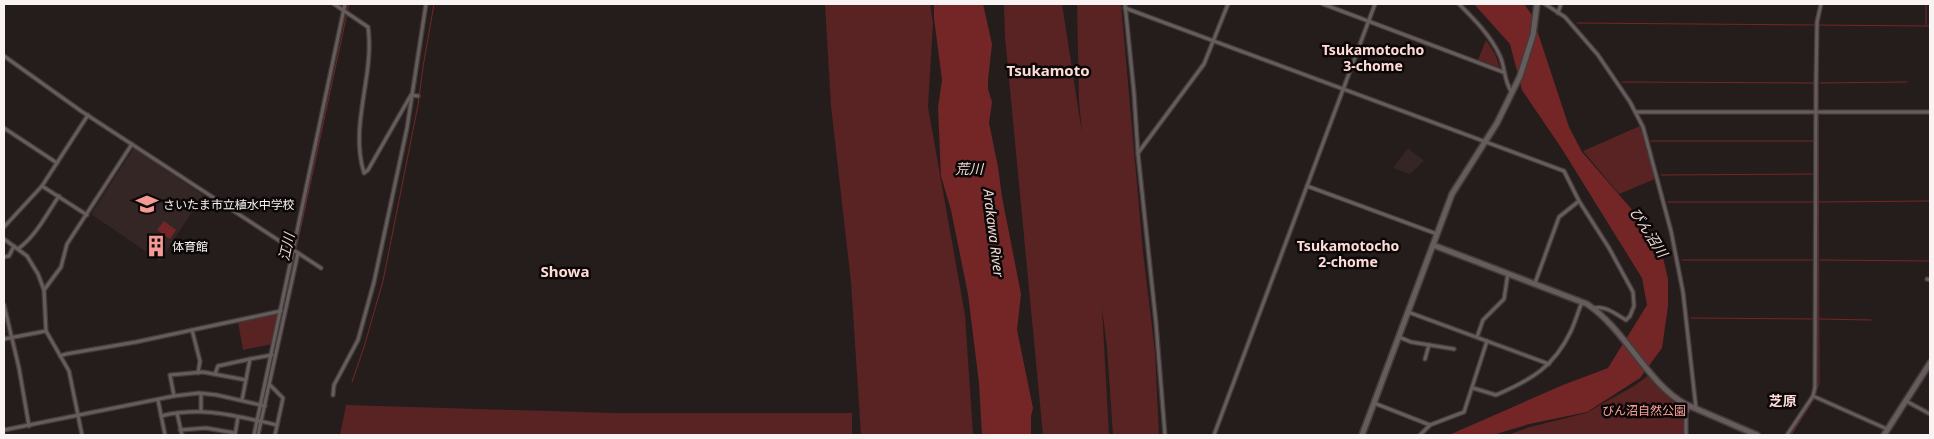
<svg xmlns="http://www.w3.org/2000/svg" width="1934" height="439" font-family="'Noto Sans','Noto Sans JP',sans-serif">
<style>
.built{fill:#342625}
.green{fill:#582322}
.water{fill:#742627}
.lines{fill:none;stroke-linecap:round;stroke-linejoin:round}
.stream{stroke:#742627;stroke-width:1}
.street-casing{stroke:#423b3b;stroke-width:5.5}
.secondary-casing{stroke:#423b3b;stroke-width:8}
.street{stroke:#665c5b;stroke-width:3}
.secondary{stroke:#665c5b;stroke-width:5}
.labels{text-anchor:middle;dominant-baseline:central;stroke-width:5;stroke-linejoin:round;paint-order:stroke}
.poi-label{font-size:12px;fill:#f9f3f3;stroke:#0c0808;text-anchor:start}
.park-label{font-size:12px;fill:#fea29c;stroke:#0c0808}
.neighbourhood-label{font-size:14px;font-weight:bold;fill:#ffdbd8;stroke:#0c0808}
.water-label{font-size:14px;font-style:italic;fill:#f1d9d6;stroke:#0c0808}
.quarter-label{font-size:15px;font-weight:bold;fill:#ffdbd8;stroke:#0c0808}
</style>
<rect width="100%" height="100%" fill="#251d1c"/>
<g class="built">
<path d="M134 148 203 195 160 261 91 214Z"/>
<path d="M1408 148 1424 161 1410 174 1393 168Z"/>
</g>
<g class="green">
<path d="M825 4H930L933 23 928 107 965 315 973 435H861L851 282 831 106Z"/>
<path d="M1004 4H1062L1082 133 1079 100 1077 4H1121L1143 252 1155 352 1159 435H1113L1107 347 1102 308 1109 435H1043L1005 37Z"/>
<path d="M1486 40 1495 54 1500 68 1478 60Z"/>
<path d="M1640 126 1655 179 1619 194 1583 151Z"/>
<path d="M279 313 272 344 243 350 238 322Z"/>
<path d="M1649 375 1670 397 1686 407 1684 435H1507L1530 427 1586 413 1634 386Z"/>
<path d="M346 405 614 413H852V435H340Z"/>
</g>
<g class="water">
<path d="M934 4H983L992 44 988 80V89L992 102 989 123 998 167 1002 197 1021 294 1017 330 1033 408 1031 416V435H982L979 383 968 294 951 210 941 176 938 108 942 80 934 18Z"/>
<path d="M1474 4H1524L1532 15 1569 127 1582 152 1659 241 1668 279V306L1662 348 1640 378 1587 412 1529 424 1493 435H1449L1563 385 1608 368 1647 305 1642 278 1562 149 1522 90 1510 44Z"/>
<path d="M164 221 176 230 170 239 157 230Z"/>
</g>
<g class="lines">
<g class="stream">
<path d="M1577 23 1930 26"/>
<path d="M1926 25V4"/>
<path d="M1622 82 1814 83"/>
<path d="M1820 83 1907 82"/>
<path d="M1651 141H1815"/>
<path d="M1661 175 1815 174"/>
<path d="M1668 202H1815"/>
<path d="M1819 202 1930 201"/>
<path d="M1682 260H1814"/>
<path d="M1820 260 1930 261"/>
<path d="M1691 318 1815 319"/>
<path d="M1819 319 1871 320"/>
<path d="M352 382 364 347 383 281 418 105 423 67 434 4"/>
<path d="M256 435 349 4"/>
<path d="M1791 435 1814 399 1819 383 1818 29"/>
</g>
<g class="street-casing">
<g id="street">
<path d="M334 4 368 27C375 75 349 125 364 173L368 170 411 95 418 96"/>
<path d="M1125 4 1134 93 1138 154 1156 323 1165 435"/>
<path d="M1323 4 1503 72"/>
<path d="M1459 4C1474 19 1491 36 1500 56 1506 70 1503 79 1512 93"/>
<path d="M1545 4 1565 17 1598 55 1630 102 1643 127 1671 231 1683 292 1696 408"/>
<path d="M1125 8 1564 171 1579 201 1609 248 1633 292 1634 306 1630 316 1626 320C1617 315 1605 305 1594 308"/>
<path d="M1558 13 1561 4"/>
<path d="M4 56 81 111 321 268"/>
<path d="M1636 112H1930"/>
<path d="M4 128 57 163"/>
<path d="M1138 153 1204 64 1228 4"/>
<path d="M42 186 87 215"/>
<path d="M1307 186 1437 234"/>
<path d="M4 227 42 186 88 115"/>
<path d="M4 239 27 256 38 274 44 290 46 331 69 371 82 435"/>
<path d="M18 249C36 236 46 215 59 196"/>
<path d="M4 257 9 256 14 246"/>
<path d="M1927 279 1930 280"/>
<path d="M1535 283 1559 217 1579 201"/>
<path d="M44 290 61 267 67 244 132 144"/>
<path d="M4 305 19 368 29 426"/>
<path d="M1408 312 1549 364"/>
<path d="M192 330 200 361 198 373"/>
<path d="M1399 337 1411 342 1454 349"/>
<path d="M1477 337 1483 320 1504 299 1508 273"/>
<path d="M4 339 46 331"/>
<path d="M60 356 66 354 136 342 281 311"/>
<path d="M1425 359 1429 345"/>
<path d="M215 374 218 366 250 359"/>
<path d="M270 385 283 398 275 435"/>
<path d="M1473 388 1496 395C1531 380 1554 367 1571 331 1575 322 1578 312 1582 302"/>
<path d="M333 395 334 385 358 340 374 282 407 128 426 4"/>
<path d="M174 396 170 375 203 372 246 380"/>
<path d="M1813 396 1887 429"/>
<path d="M158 400 165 435"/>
<path d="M242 400 250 359 272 355"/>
<path d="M1906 401 1930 414"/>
<path d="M1374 403 1430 425 1464 412 1487 341"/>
<path d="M201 411V394"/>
<path d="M177 413 182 435"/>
<path d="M161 416C204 406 235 416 277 425"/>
<path d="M4 430 174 396 199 393 217 395 265 406"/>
<path d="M180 430 206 428 235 433"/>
<path d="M235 435 238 417"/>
<path d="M254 435 345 4"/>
<path d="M258 435 298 253"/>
<path d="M1214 435 1375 4"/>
<path d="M1420 435 1430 425"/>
<path d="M1686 435V414L1689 406"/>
<path d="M1787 435 1813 396 1815 387 1816 83 1817 22 1821 4"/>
</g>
</g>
<g class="secondary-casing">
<g id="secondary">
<path d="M1433 245 1587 304C1626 330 1647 383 1685 404L1757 435"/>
<path d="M1362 435 1452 194 1497 123 1520 76 1533 35 1537 4"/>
<path d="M1884 435 1930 363"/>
</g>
</g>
<use href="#street" class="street"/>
<use href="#secondary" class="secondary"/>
</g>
<defs>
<g id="school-bare" transform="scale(1.725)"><path d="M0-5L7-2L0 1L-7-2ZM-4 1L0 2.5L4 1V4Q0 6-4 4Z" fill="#f59b96" stroke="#0c0808" stroke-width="2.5" paint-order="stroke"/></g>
<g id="building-bare" transform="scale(1.725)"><path d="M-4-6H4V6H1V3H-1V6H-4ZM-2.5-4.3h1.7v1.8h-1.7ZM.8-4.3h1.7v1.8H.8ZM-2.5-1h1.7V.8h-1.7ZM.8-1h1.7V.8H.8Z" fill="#f59b96" stroke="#0c0808" stroke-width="2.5" paint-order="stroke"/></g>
</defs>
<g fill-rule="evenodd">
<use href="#school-bare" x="147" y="204"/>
<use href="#building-bare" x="156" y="246"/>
</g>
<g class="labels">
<g class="poi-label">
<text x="163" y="204">さいたま市立植水中学校</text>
<text x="172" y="246">体育館</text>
</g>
<g class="park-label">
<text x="1644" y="410">びん沼自然公園</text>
</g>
<g class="neighbourhood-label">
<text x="1373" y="49">Tsukamotocho<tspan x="1373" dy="16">3-chome</tspan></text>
<text x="1348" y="245">Tsukamotocho<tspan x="1348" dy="16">2-chome</tspan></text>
<text x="1783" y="400">芝原</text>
</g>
<g class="water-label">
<text x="969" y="168">荒川</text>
<text transform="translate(1649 232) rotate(57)">びん沼川</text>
<text transform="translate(994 233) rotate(83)">Arakawa River</text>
<text transform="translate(286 247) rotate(-78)">江川</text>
</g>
<g class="quarter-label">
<text x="1048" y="70">Tsukamoto</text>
<text x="565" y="271">Showa</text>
</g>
</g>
<rect width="1934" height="439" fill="none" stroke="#f9f3f3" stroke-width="10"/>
</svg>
